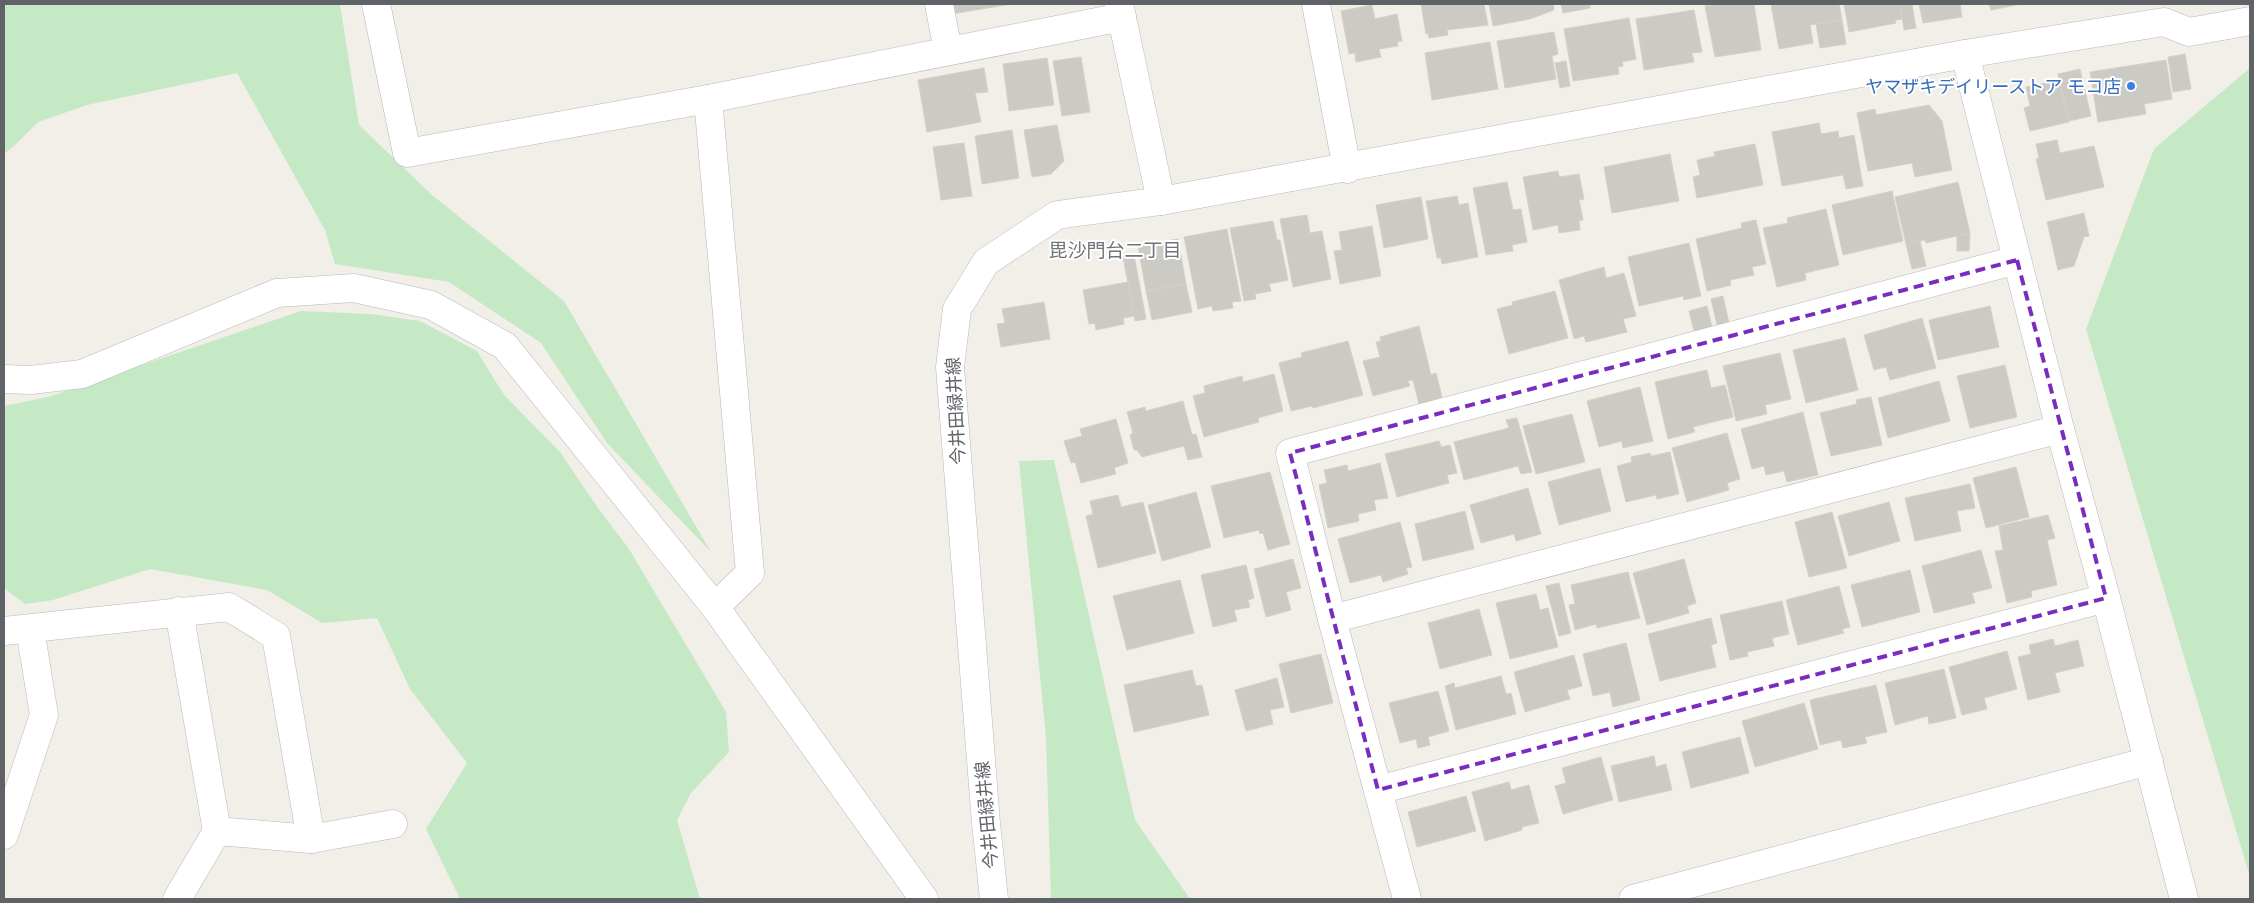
<svg xmlns="http://www.w3.org/2000/svg" width="2254" height="903" font-family="'Noto Sans','Noto Sans JP',sans-serif">
<style>
.green{fill:#c5e8c5}
.building{fill:#cccac5;stroke:#d6d1c6}
.lines{fill:none;stroke-linecap:round;stroke-linejoin:round}
.minor-casing{stroke:#b5b8bc;stroke-width:29}
.tertiary-casing{stroke:#b5b8bc;stroke-width:29}
.secondary-casing{stroke:#b6babf;stroke-width:29}
.minor{stroke:#fff;stroke-width:28}
.tertiary{stroke:#fff;stroke-width:28}
.secondary{stroke:#fff;stroke-width:28}
.marked{fill:none;stroke:#7b2cbf;stroke-width:4;stroke-dasharray:10 6;stroke-linejoin:round}
.shop-dot{fill:#3f7fe0;stroke:#fff;stroke-width:2}
.labels{text-anchor:middle;dominant-baseline:central;stroke-width:4;stroke-linejoin:round;paint-order:stroke}
.shop-label{font-size:18px;fill:#366cbe;stroke:#fff;text-anchor:end}
.street-label{font-size:18px;fill:#5f6368;stroke:#fff}
.neighbourhood-label{font-size:19px;fill:#70757a;stroke:#fff}
</style>
<rect width="100%" height="100%" fill="#f1efe8"/>
<g class="green">
<path d="M4 4H340L359 125 432 195 564 301 711 552 607 443 541 343 449 282 335 264 325 230 237 73 87 105 38 122 16 144 4 154Z"/>
<path d="M2250 68V877L2086 329 2154 149Z"/>
<path d="M301 311 371 314 420 321 477 351 504 395 560 452 598 508 629 549 726 712 729 752 691 793 677 820 700 899H460L426 829 467 763 410 689 377 618 322 623 267 590 150 569 53 600 25 604 4 588V406L48 397Z"/>
<path d="M1054 460 1135 820 1190 899H1051L1046 737 1019 461Z"/>
</g>
<g class="building">
<path d="M950 4H1011L952 14Z"/>
<path d="M1421 4H1484L1488 25 1447 30 1448 35 1429 38 1428 33 1426 34Z"/>
<path d="M1489 4H1553L1554 10 1530 19 1493 26Z"/>
<path d="M1561 4H1590V8L1563 13Z"/>
<path d="M1718 4H1754L1761 50 1715 57 1705 6Z"/>
<path d="M1771 4H1839L1842 20 1810 25 1813 43 1779 49Z"/>
<path d="M1844 4H1900L1902 19 1895 20 1896 23 1849 32Z"/>
<path d="M1900 4H1912L1916 28 1904 30Z"/>
<path d="M1919 4H1960L1962 17 1923 23Z"/>
<path d="M1989 4H2017V5L1991 10Z"/>
<path d="M1372 5 1375 19 1397 14 1402 41 1397 42 1398 46 1379 49 1381 57 1356 62 1355 53 1349 54 1341 11Z"/>
<path d="M1694 10 1702 52 1692 53 1694 62 1644 70 1636 19Z"/>
<path d="M1629 18 1636 59 1622 62 1623 66 1618 67 1619 74 1573 81 1564 29Z"/>
<path d="M1842 20 1846 44 1820 48 1816 24Z"/>
<path d="M1554 32 1558 54 1552 56 1556 79 1505 88 1497 41Z"/>
<path d="M1490 42 1498 89 1432 100 1425 53Z"/>
<path d="M2185 54 2191 89 2173 92 2168 57Z"/>
<path d="M1081 57 1090 112 1062 116 1053 61Z"/>
<path d="M1047 58 1054 105 1009 111 1003 64Z"/>
<path d="M2166 60 2172 99 2144 104 2146 114 2098 122 2090 72Z"/>
<path d="M1566 61 1570 86 1560 88 1555 63Z"/>
<path d="M984 68 988 92 975 93 981 122 927 132 918 80Z"/>
<path d="M2080 69 2091 116 2069 121 2058 74Z"/>
<path d="M2059 80 2069 122 2030 131 2024 108 2030 106 2026 87Z"/>
<path d="M1929 105 1942 121 1952 170 1915 177 1912 163 1868 171 1857 113 1875 109 1876 115Z"/>
<path d="M1819 123 1821 134 1838 131 1839 138 1854 135 1863 186 1846 189 1843 175 1782 186 1772 132Z"/>
<path d="M1057 125 1064 161 1051 174 1032 177 1024 130Z"/>
<path d="M1012 130 1019 178 982 184 975 136Z"/>
<path d="M2057 140 2060 153 2094 146 2104 187 2046 200 2036 159 2039 158 2036 144Z"/>
<path d="M964 143 972 196 941 200 933 147Z"/>
<path d="M1755 144 1763 185 1697 198 1693 177 1700 175 1697 160 1715 156 1714 152Z"/>
<path d="M1670 154 1679 201 1612 213 1604 167Z"/>
<path d="M1558 171 1559 177 1579 174 1584 199 1579 200 1583 220 1579 221 1580 230 1559 233 1558 225 1533 230 1523 177Z"/>
<path d="M1507 182 1513 210 1521 209 1527 242 1512 245 1513 251 1486 255 1473 188Z"/>
<path d="M1958 182 1970 233 1926 243 1925 240 1906 244 1895 197Z"/>
<path d="M1892 191 1903 241 1843 255 1832 205Z"/>
<path d="M1457 196 1459 205 1468 203 1478 257 1442 264 1441 258H1437L1426 201Z"/>
<path d="M1421 197 1428 239 1384 248 1376 205Z"/>
<path d="M1826 209 1839 265 1805 273 1806 280 1777 287 1763 228 1788 223 1787 218Z"/>
<path d="M2084 213 2089 236 2084 237 2074 266 2058 270 2047 222Z"/>
<path d="M1307 215 1310 233 1322 231 1331 279 1293 287 1280 219Z"/>
<path d="M1756 220 1766 264 1752 267 1754 275 1730 280 1731 285 1707 291 1696 239 1742 228 1741 223Z"/>
<path d="M1273 221 1277 240H1280L1288 280 1269 284 1271 291 1255 294 1256 299 1244 301 1230 228Z"/>
<path d="M1372 226 1381 276 1340 284 1334 251 1342 250 1339 232Z"/>
<path d="M1227 229 1241 301 1232 302 1233 308 1213 311 1212 306 1198 309 1184 237Z"/>
<path d="M1970 233 1969 251H1957V236Z"/>
<path d="M1178 239 1186 284 1146 291 1138 246Z"/>
<path d="M1920 241 1926 266 1912 269 1906 244Z"/>
<path d="M1689 243 1701 296 1684 300 1683 296 1639 306 1628 257Z"/>
<path d="M1134 255 1146 319 1135 321 1123 257Z"/>
<path d="M1604 267 1606 278 1624 273 1636 316 1623 319 1627 332 1586 342 1584 336 1574 339 1559 280Z"/>
<path d="M1128 282 1134 316 1123 318 1124 324 1096 330 1095 323 1089 324 1083 290Z"/>
<path d="M1186 284 1192 312 1152 320 1146 291Z"/>
<path d="M1555 291 1568 338 1509 354 1497 309 1513 305 1512 302Z"/>
<path d="M1723 296 1729 323 1717 325 1711 299Z"/>
<path d="M1044 302 1050 339 1001 347 997 324 1005 323 1002 309Z"/>
<path d="M1707 306 1713 331 1695 335 1689 311Z"/>
<path d="M1990 306 1999 347 1938 360 1929 320Z"/>
<path d="M1922 318 1936 368 1890 380 1886 367 1874 370 1864 335Z"/>
<path d="M1419 326 1431 375 1436 373 1442 397 1419 404 1413 380 1408 381 1410 386 1373 396 1363 361 1380 357 1376 342 1381 341 1380 337Z"/>
<path d="M1845 338 1858 390 1806 403 1793 350Z"/>
<path d="M1348 341 1363 395 1313 408 1312 406 1291 411 1279 363 1302 357 1301 353Z"/>
<path d="M1780 353 1791 399 1765 405 1767 414 1736 421 1723 366Z"/>
<path d="M2005 365 2017 417 1970 428 1957 376Z"/>
<path d="M1707 370 1711 388 1725 385 1733 417 1693 427 1695 432 1668 439 1655 382Z"/>
<path d="M1274 374 1283 411 1258 418 1259 422 1204 437 1193 396 1205 393 1204 386 1242 376 1243 382Z"/>
<path d="M1939 381 1950 421 1888 438 1878 398Z"/>
<path d="M1640 387 1653 441 1623 448 1622 441 1599 447 1587 401Z"/>
<path d="M1871 397 1882 445 1831 456 1820 413 1857 404 1856 400Z"/>
<path d="M1183 401 1192 435 1196 434 1202 457 1188 460 1184 446 1142 457 1137 450H1134L1130 435 1133 433 1127 412 1145 407 1146 411Z"/>
<path d="M1803 412 1818 475 1787 482 1784 471 1766 475 1764 466 1752 469 1741 429Z"/>
<path d="M1572 414 1585 462 1536 474 1523 426Z"/>
<path d="M1517 418 1532 472 1521 474 1518 466 1464 480 1454 442 1509 428 1506 420Z"/>
<path d="M1116 419 1128 463 1114 468 1116 474 1081 483 1075 462 1071 463 1064 441 1082 436 1080 429Z"/>
<path d="M1727 433 1740 479 1727 483 1729 490 1687 502 1672 448Z"/>
<path d="M1439 441 1441 447 1450 445 1457 473 1447 475 1449 483 1397 497 1385 454Z"/>
<path d="M1670 452 1679 494 1657 499 1656 495 1626 502 1617 466 1632 462 1631 457 1650 453 1651 456Z"/>
<path d="M1380 463 1388 498 1374 500 1376 510 1358 514 1359 521 1328 528 1319 485 1327 483 1324 470 1347 465 1348 471Z"/>
<path d="M2016 467 2029 517 1986 528 1973 478Z"/>
<path d="M1600 468 1611 511 1559 525 1548 482Z"/>
<path d="M1270 472 1290 544 1268 550 1263 533 1260 534 1259 530 1224 538 1211 486Z"/>
<path d="M1970 484 1975 508 1957 511 1961 531 1915 541 1905 498Z"/>
<path d="M1528 488 1541 534 1516 541 1514 534 1481 543 1470 505Z"/>
<path d="M1196 492 1211 547 1162 561 1148 505Z"/>
<path d="M1118 495 1121 507 1143 502 1156 553 1098 568 1086 516 1093 514 1090 501Z"/>
<path d="M1889 502 1900 541 1849 556 1838 516Z"/>
<path d="M1465 511 1474 549 1423 561 1415 524Z"/>
<path d="M1832 512 1847 568 1809 577 1795 522Z"/>
<path d="M2048 515 2055 538 2047 540 2057 585 2031 591 2032 597 2007 603 1995 551 2003 550 1999 526Z"/>
<path d="M1400 522 1412 567 1406 568 1408 574 1383 582 1381 575 1350 583 1338 539Z"/>
<path d="M1981 550 1992 588 1972 593 1975 603 1934 613 1922 566Z"/>
<path d="M1293 559 1301 588 1286 592 1291 610 1266 617 1254 569Z"/>
<path d="M1684 559 1696 603 1687 606 1689 613 1647 625 1633 573Z"/>
<path d="M1246 565 1254 598 1248 600 1250 607 1234 610 1237 621 1213 627 1201 575Z"/>
<path d="M1910 570 1920 612 1862 627 1851 585Z"/>
<path d="M1628 572 1640 618 1597 628 1596 624 1575 630 1569 605 1575 604 1571 585Z"/>
<path d="M1180 580 1194 633 1127 650 1113 596Z"/>
<path d="M1559 583 1571 633 1559 636 1546 586Z"/>
<path d="M1839 586 1850 627 1842 629 1844 633 1798 645 1786 600Z"/>
<path d="M1536 594 1540 610 1548 608 1558 647 1510 659 1496 603Z"/>
<path d="M1782 601 1789 634 1772 638 1774 646 1747 652 1748 656 1730 660 1720 615Z"/>
<path d="M1479 609 1492 655 1440 669 1428 623Z"/>
<path d="M1711 618 1717 643 1711 645 1716 667 1660 681 1648 634Z"/>
<path d="M2053 639 2055 646 2078 640 2084 666 2055 673 2060 692 2028 700 2018 657 2031 654 2029 645Z"/>
<path d="M1626 643 1640 700 1613 707 1610 692 1593 696 1583 654Z"/>
<path d="M2007 651 2017 689 1984 698 1987 709 1962 715 1949 667Z"/>
<path d="M1321 654 1333 703 1291 713 1279 664Z"/>
<path d="M1574 655 1582 686 1567 690 1570 699 1525 712 1514 672Z"/>
<path d="M1944 669 1956 718 1929 724 1928 716 1895 725 1885 683Z"/>
<path d="M1192 670 1196 686 1202 685 1209 715 1134 732 1124 685Z"/>
<path d="M1501 676 1506 694 1511 693 1516 714 1456 730 1445 686 1454 683 1455 688Z"/>
<path d="M1277 678 1284 707 1270 710 1273 724 1246 731 1235 690Z"/>
<path d="M1876 685 1887 732 1865 737 1867 743 1843 748 1841 740 1820 745 1810 700Z"/>
<path d="M1438 691 1449 731 1428 737 1430 745 1418 748 1416 739 1400 743 1389 703Z"/>
<path d="M1804 703 1818 749 1755 767 1742 721Z"/>
<path d="M1740 737 1749 773 1691 788 1682 752Z"/>
<path d="M1654 756 1656 767 1666 764 1672 790 1619 802 1611 766Z"/>
<path d="M1601 757 1613 800 1563 814 1555 786 1566 783 1562 768Z"/>
<path d="M1509 782 1511 790 1529 785 1539 823 1522 827V830L1485 841 1472 792Z"/>
<path d="M1466 796 1476 831 1417 847 1408 812Z"/>
</g>
<g class="lines">
<g class="minor-casing">
<g id="minor">
<path d="M376 4 407 153 708 99 1122 17"/>
<path d="M939 4 948 51"/>
<path d="M1316 4 1347 169"/>
<path d="M1965 54 2164 22 2189 32 2250 21"/>
<path d="M708 99 750 573 715 607"/>
<path d="M4 379 31 380 82 374 277 293 354 288 431 305 505 346 715 607 924 899"/>
<path d="M1332 619 2060 429"/>
<path d="M4 631 229 607 276 636 311 839"/>
<path d="M1378 790 2106 598"/>
<path d="M217 831 311 839 393 824"/>
<path d="M4 835 44 715 30 629"/>
<path d="M177 899 217 831 179 611"/>
<path d="M1407 899 1332 619 1290 453 2017 260"/>
<path d="M1633 899 2149 761"/>
</g>
</g>
<g class="tertiary-casing">
<path id="tertiary" d="M1161 201 1965 54 2060 429 2106 598 2184 899"/>
</g>
<g class="secondary-casing">
<path id="secondary" d="M994 899 986 823 950 367 957 309 986 262 1057 215 1161 201 1119 4"/>
</g>
<use href="#minor" class="minor"/>
<use href="#tertiary" class="tertiary"/>
<use href="#secondary" class="secondary"/>
</g>
<path class="marked" d="M2017 260 2106 598 1378 790 1290 453Z"/>
<circle class="shop-dot" cx="2131" cy="86" r="5"/>
<g class="labels">
<g class="shop-label">
<text x="2121" y="86">ヤマザキデイリーストア モコ店</text>
</g>
<g class="street-label">
<text transform="translate(955 411) rotate(-93)">今井田緑井線</text>
<text transform="translate(986 815) rotate(-95)">今井田緑井線</text>
</g>
<g class="neighbourhood-label">
<text x="1115" y="250">毘沙門台二丁目</text>
</g>
</g>
<rect width="2254" height="903" fill="none" stroke="#5f6368" stroke-width="10"/>
</svg>
